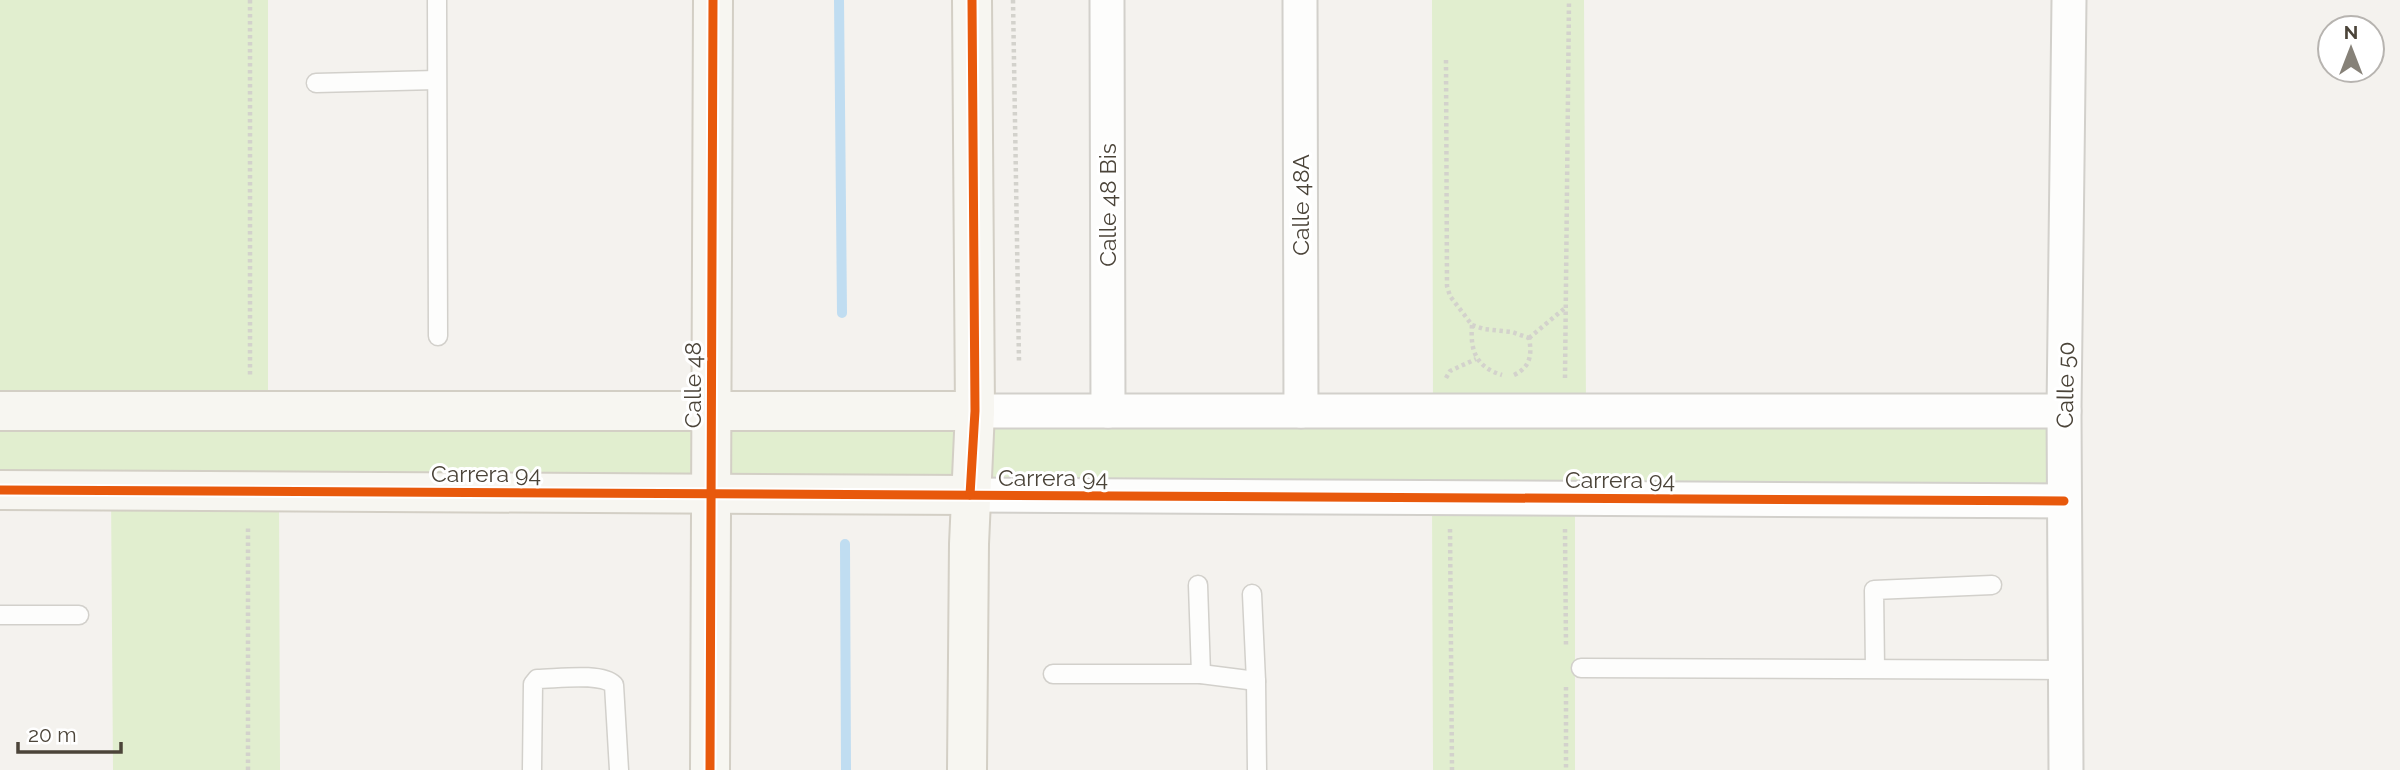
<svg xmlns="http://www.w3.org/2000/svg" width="2400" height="770" font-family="Raleway,sans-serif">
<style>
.green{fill:#e1eecf}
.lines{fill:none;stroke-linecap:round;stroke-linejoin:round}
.stream{stroke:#c0ddf1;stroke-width:10}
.lane-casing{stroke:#d2d0cb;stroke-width:21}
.street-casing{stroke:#d2d0cb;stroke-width:37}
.secondary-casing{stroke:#d3cfc5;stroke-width:42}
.path{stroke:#d3d2cc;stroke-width:4.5;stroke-dasharray:3.5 3.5;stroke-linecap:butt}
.lane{stroke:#fdfdfc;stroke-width:18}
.street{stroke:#fdfdfc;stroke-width:33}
.secondary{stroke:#f7f6f1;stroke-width:38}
.cycleway-casing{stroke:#fff;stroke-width:13}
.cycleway{stroke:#e8590c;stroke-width:9}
.labels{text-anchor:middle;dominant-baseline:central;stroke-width:6;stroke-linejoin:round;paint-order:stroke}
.street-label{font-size:23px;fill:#4b4439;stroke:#fff}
</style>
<rect width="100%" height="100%" fill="#f4f2ee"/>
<path class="green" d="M0 0H268V410H1433L1432 0H1584L1586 411H2064V501L1575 498V770H1433L1432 498 279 492 280 770H113L111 491 0 490Z"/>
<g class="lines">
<g class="stream">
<path d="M839 0 842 313"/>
<path d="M845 544 846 770"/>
</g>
<g class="lane-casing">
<g id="lane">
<path d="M437 0 438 336"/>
<path d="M316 83 436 80"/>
<path d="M1198 585 1201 674"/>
<path d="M1252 594 1256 681 1257 770"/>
<path d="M0 615H79"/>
<path d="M1581 668 2066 670"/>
<path d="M1875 668 1874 590 1992 585"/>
<path d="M1053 674H1201L1256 681"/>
<path d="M532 770 533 684 537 679C556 679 601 672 614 685L619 770"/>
</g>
</g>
<g class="street-casing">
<g id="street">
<path d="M1107 0 1108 411"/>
<path d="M1300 0 1301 411"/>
<path d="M975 411H2064"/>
<path d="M970 495 2064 501"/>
<path d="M2066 770 2064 411 2069 0"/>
</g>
</g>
<g class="secondary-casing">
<g id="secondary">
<path d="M0 411H975"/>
<path d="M0 490 970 495"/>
<path d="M710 770 713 0"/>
<path d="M967 770 969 544 975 411 972 0"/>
</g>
</g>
<g class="path">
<path d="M250 0V377"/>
<path d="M1013 0 1019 361"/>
<path d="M1446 60 1447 286 1450 296 1472 325 1484 329 1512 332 1529 338"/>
<path d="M1472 325C1470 351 1476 367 1502 375"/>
<path d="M1529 338 1565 308"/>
<path d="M1514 375C1531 367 1532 354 1529 338"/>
<path d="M1446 378 1450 371 1476 359"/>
<path d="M1565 378 1569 0"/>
<path d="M1450 529 1452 770"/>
<path d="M1565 529 1566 647"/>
<path d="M1566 687V770"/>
<path d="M248 770V527"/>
</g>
<use href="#lane" class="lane"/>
<use href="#street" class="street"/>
<use href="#secondary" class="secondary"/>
<g class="cycleway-casing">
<g id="cycleway">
<path d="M0 490 2064 501"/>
<path d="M970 495 975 411 972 0"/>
<path d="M710 770 713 0"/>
</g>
</g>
<use href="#cycleway" class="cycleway"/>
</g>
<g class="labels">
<g class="street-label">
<text transform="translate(1107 205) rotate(-90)">Calle 48 Bis</text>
<text transform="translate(1300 205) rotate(-90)">Calle 48A</text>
<text transform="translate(692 385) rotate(-90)">Calle 48</text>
<text transform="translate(2065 385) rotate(-89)">Calle 50</text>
<text x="486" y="473">Carrera 94</text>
<text x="1053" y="477">Carrera 94</text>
<text x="1620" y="479">Carrera 94</text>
</g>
</g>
<g transform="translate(2351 49)"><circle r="33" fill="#ffffff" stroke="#b7b4b0" stroke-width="2"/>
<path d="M0-5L12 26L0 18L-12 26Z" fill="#868178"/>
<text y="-10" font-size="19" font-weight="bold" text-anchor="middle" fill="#4b4439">N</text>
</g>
<path d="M18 742v10h103v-10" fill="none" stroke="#4b4439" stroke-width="3.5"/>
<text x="28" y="742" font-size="21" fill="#4b4439" stroke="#ffffff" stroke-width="5" paint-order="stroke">20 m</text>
</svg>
